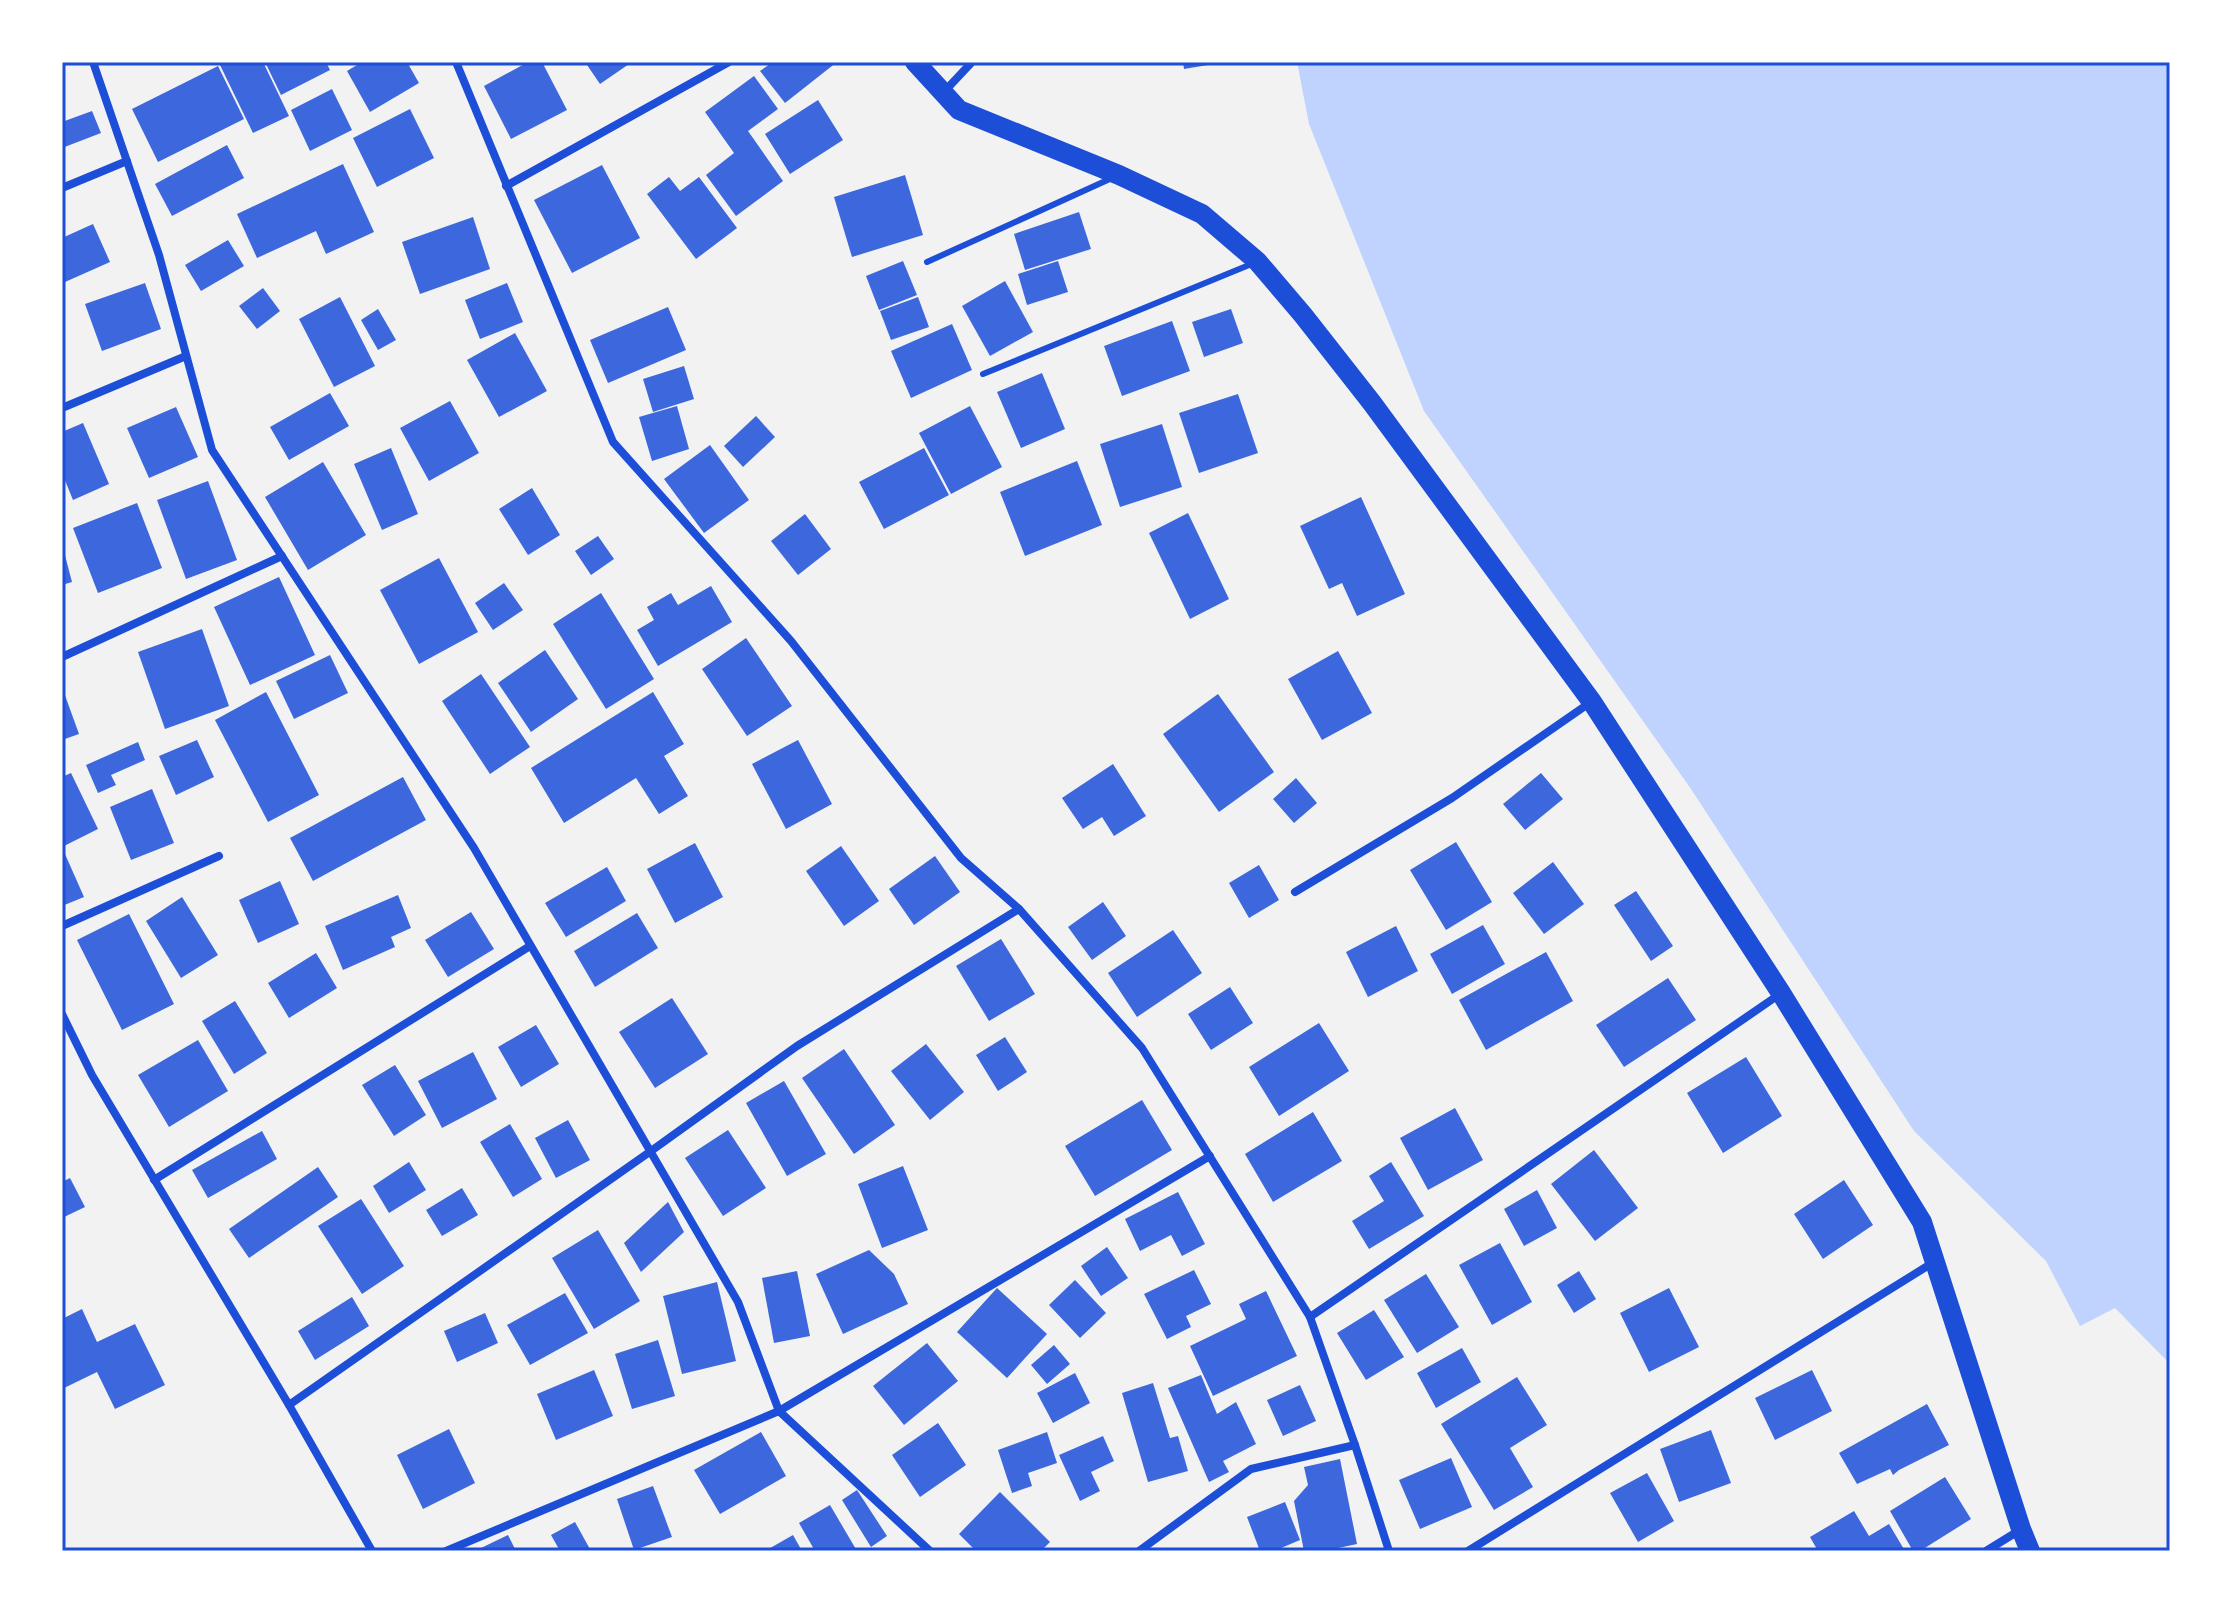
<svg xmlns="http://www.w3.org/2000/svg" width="2232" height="1613" font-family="'Fira Sans Condensed',sans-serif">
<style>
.water{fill:#bfd3fe}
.building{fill:#3d67dc}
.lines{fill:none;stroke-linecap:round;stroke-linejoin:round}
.service{stroke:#1d4ed8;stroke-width:6}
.minor{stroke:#1d4ed8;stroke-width:8}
.primary{stroke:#1d4ed8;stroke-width:20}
.neatline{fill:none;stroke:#1d4ed8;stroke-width:3}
</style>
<rect width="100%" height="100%" fill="#f2f2f2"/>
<path class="water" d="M1297 62H2170V1364L2115 1308 2080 1326 2046 1261 1914 1131 1691 789 1424 411 1309 124Z"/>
<g class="building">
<path d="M225 62H263L289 116 253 133 220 65Z"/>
<path d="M265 62H326L330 70 281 95Z"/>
<path d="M362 62H407L419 83 370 112 347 71Z"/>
<path d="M528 62H542L567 110 511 139 484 86Z"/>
<path d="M585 62H632L600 84Z"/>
<path d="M773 62H837L785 103 760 71Z"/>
<path d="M1183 62H1208V65L1184 69Z"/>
<path d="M218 66 244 119 158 162 132 109Z"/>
<path d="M754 76 778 109 748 131 783 181 736 216 706 175 734 153 705 112Z"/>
<path d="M332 89 352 130 310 151 291 110Z"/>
<path d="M818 100 843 140 790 174 765 134Z"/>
<path d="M410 109 434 158 377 187 353 138Z"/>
<path d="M92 111 101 133 62 148V122Z"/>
<path d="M227 145 244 178 172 216 155 184Z"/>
<path d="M343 164 374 232 326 254 316 231 257 258 237 214Z"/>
<path d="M602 165 640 238 572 273 534 200Z"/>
<path d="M905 175 923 235 852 257 834 197Z"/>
<path d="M669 177 680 191 699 177 737 228 696 259 647 194Z"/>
<path d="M1079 212 1091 249 1025 270 1014 234Z"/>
<path d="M473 217 490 269 420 294 402 242Z"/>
<path d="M93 224 110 262 65 282 62 275V238Z"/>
<path d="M228 240 244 266 201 291 185 265Z"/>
<path d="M903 261 917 295 879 310 866 276Z"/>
<path d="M1058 261 1068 292 1027 305 1018 274Z"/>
<path d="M1005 281 1033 332 990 356 962 306Z"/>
<path d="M145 283 161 329 102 351 85 304Z"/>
<path d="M507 283 523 322 480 339 465 300Z"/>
<path d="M263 288 280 311 257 329 239 306Z"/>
<path d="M340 297 375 366 334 387 299 319Z"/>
<path d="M918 297 929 327 891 340 880 311Z"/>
<path d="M668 307 686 350 608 383 590 340Z"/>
<path d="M378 309 396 340 378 350 361 320Z"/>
<path d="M1231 309 1243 343 1204 357 1192 322Z"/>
<path d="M1172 321 1190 371 1122 396 1104 346Z"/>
<path d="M952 324 972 370 911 398 891 351Z"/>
<path d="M515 333 547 391 499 417 467 360Z"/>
<path d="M684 366 694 399 653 412 643 379Z"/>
<path d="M1042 373 1065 429 1021 448 997 392Z"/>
<path d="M330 393 349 426 289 460 270 427Z"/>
<path d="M1238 394 1258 453 1199 473 1179 413Z"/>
<path d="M450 401 479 453 429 481 400 428Z"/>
<path d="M677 406 689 449 652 461 639 417Z"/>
<path d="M970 406 1002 467 951 494 919 433Z"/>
<path d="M176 407 198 457 149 478 127 428Z"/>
<path d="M756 416 775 437 743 467 724 446Z"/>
<path d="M83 423 109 484 73 500 62 473V432Z"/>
<path d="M1162 424 1182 487 1120 507 1100 444Z"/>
<path d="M710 445 749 500 704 533 664 479Z"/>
<path d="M391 448 418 514 382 530 354 464Z"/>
<path d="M924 448 949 495 884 529 859 482Z"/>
<path d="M1077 461 1102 525 1025 556 1000 492Z"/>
<path d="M323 462 366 535 308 570 265 497Z"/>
<path d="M208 481 237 560 186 579 157 500Z"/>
<path d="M532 488 560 535 528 555 499 509Z"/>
<path d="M1361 497 1405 594 1357 616 1342 583 1329 589 1300 526Z"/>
<path d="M137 503 162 568 98 593 73 528Z"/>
<path d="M1188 513 1229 599 1190 619 1149 533Z"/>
<path d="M805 514 831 549 798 575 771 541Z"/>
<path d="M598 536 614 559 591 575 575 551Z"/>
<path d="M62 544 72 582 62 585Z"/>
<path d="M439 558 478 632 419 664 380 590Z"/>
<path d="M279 577 315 655 250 685 214 607Z"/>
<path d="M504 583 523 610 493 630 475 603Z"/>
<path d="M711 586 732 622 658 666 637 630 654 620 647 607 671 593 678 605Z"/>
<path d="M601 593 654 679 606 709 553 624Z"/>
<path d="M202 629 229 706 165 729 138 652Z"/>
<path d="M746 638 792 706 747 736 702 669Z"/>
<path d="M545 650 578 699 531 732 498 683Z"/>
<path d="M1338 651 1372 713 1322 740 1288 679Z"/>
<path d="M330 655 348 693 294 719 276 681Z"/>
<path d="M481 674 530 747 490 774 442 701Z"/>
<path d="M62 687 79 734 62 740Z"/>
<path d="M266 692 319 795 268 822 215 720Z"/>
<path d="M653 692 684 744 664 756 688 796 659 814 636 778 564 823 531 768Z"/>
<path d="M1218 694 1274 772 1219 812 1163 734Z"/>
<path d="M197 740 214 777 176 795 159 756Z"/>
<path d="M798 740 832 804 786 829 752 764Z"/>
<path d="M138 742 145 760 111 775 116 785 98 793 86 765Z"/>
<path d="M1113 764 1146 816 1114 836 1102 817 1083 829 1062 798Z"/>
<path d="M71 773 98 829 62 847V777Z"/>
<path d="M1541 773 1563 799 1525 830 1503 804Z"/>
<path d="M403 777 426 820 313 881 290 838Z"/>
<path d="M1296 778 1317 803 1294 823 1273 799Z"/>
<path d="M152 789 174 843 131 860 110 807Z"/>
<path d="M1456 842 1492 902 1446 930 1410 870Z"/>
<path d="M695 843 723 897 675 923 647 869Z"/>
<path d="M841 846 879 901 844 926 806 871Z"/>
<path d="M65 854 84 897 62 906V855Z"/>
<path d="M935 856 960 892 914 925 889 889Z"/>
<path d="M1553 862 1584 904 1544 934 1513 893Z"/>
<path d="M1259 865 1279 900 1249 918 1229 883Z"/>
<path d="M607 867 626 901 566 937 545 903Z"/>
<path d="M280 881 299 924 258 943 239 900Z"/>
<path d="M1636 891 1673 946 1651 961 1614 905Z"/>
<path d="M398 895 411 928 391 937 395 947 343 970 325 926Z"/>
<path d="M182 897 218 955 181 978 146 921Z"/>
<path d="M1103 902 1126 936 1092 960 1068 927Z"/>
<path d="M471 912 494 949 448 977 425 940Z"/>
<path d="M637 913 658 948 595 987 574 951Z"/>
<path d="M129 914 174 1004 122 1030 77 940Z"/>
<path d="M1483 925 1505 964 1452 994 1430 954Z"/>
<path d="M1396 926 1418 971 1368 997 1346 952Z"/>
<path d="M1173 930 1202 973 1137 1017 1108 973Z"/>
<path d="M1001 939 1035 994 989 1021 956 966Z"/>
<path d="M1546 952 1573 1001 1486 1050 1459 1000Z"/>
<path d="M316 953 337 988 289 1018 268 983Z"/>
<path d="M1668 978 1696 1020 1624 1067 1596 1025Z"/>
<path d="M1230 987 1253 1023 1211 1050 1188 1014Z"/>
<path d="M672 998 708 1054 655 1088 619 1032Z"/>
<path d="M235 1001 267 1053 234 1074 202 1021Z"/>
<path d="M1319 1023 1349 1071 1279 1116 1249 1067Z"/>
<path d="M536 1025 559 1064 521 1087 498 1047Z"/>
<path d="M1005 1037 1027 1072 998 1091 976 1055Z"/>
<path d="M198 1040 228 1091 169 1127 138 1075Z"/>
<path d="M926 1044 964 1092 930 1120 891 1071Z"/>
<path d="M844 1049 895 1125 854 1154 802 1078Z"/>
<path d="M473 1052 497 1099 442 1128 418 1081Z"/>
<path d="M1746 1057 1782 1116 1723 1153 1687 1093Z"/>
<path d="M395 1065 426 1115 394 1136 362 1085Z"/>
<path d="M784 1081 826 1154 787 1176 746 1103Z"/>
<path d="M1142 1100 1172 1150 1095 1196 1065 1146Z"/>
<path d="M1455 1108 1483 1160 1428 1190 1400 1138Z"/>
<path d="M1313 1112 1342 1161 1273 1202 1245 1154Z"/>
<path d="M568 1120 590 1160 556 1178 535 1138Z"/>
<path d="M510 1124 542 1179 513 1197 480 1142Z"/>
<path d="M728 1130 766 1188 723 1216 685 1158Z"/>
<path d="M262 1131 277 1159 208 1198 192 1170Z"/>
<path d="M1594 1150 1638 1208 1595 1241 1551 1184Z"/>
<path d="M409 1162 426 1190 389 1213 373 1186Z"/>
<path d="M1391 1162 1424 1216 1369 1249 1352 1221 1384 1201 1369 1176Z"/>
<path d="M903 1166 928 1230 882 1248 858 1184Z"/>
<path d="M318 1167 338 1197 249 1258 229 1229Z"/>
<path d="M70 1178 85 1207 62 1218V1182Z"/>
<path d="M1844 1180 1873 1225 1823 1259 1794 1214Z"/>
<path d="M462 1188 478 1215 442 1236 426 1210Z"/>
<path d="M1537 1190 1557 1228 1524 1246 1504 1209Z"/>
<path d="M1178 1192 1205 1244 1182 1256 1171 1235 1140 1251 1125 1219Z"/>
<path d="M361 1199 404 1266 362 1294 318 1226Z"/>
<path d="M668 1202 684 1232 641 1272 624 1243Z"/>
<path d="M598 1230 640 1301 594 1329 552 1258Z"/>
<path d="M1500 1243 1532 1302 1492 1325 1459 1265Z"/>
<path d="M1107 1247 1128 1278 1101 1296 1081 1266Z"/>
<path d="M869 1250 894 1274 908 1304 843 1334 816 1274Z"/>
<path d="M1194 1270 1211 1304 1186 1316 1191 1327 1167 1339 1144 1294Z"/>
<path d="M797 1271 810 1336 774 1343 762 1278Z"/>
<path d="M1579 1271 1596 1299 1574 1313 1557 1285Z"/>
<path d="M1426 1274 1459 1327 1417 1353 1384 1300Z"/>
<path d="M1075 1280 1106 1313 1080 1338 1049 1305Z"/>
<path d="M717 1282 736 1361 682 1374 663 1296Z"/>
<path d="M997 1288 1047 1334 1007 1378 957 1332Z"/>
<path d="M1669 1288 1699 1347 1649 1372 1620 1313Z"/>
<path d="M1266 1291 1297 1356 1213 1396 1190 1346 1246 1319 1239 1304Z"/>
<path d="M565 1293 588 1333 530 1365 507 1325Z"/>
<path d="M352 1297 369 1326 315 1360 298 1331Z"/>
<path d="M82 1309 97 1342 135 1324 165 1385 115 1409 97 1372 62 1389V1319Z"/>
<path d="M1374 1310 1404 1357 1366 1380 1337 1333Z"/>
<path d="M485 1313 498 1343 457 1362 444 1331Z"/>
<path d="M658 1340 675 1396 632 1409 615 1354Z"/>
<path d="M927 1343 958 1381 904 1425 873 1386Z"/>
<path d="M1054 1345 1070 1364 1047 1384 1031 1365Z"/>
<path d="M1462 1348 1481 1382 1436 1408 1417 1373Z"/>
<path d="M594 1370 613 1416 556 1440 537 1394Z"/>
<path d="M1812 1370 1832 1411 1775 1440 1755 1398Z"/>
<path d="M1075 1373 1090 1403 1053 1423 1037 1393Z"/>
<path d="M1201 1375 1217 1414 1236 1402 1256 1444 1223 1461 1229 1472 1209 1482 1168 1388Z"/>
<path d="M1517 1377 1547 1425 1510 1448 1533 1487 1494 1510 1441 1424Z"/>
<path d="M1153 1383 1170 1438 1178 1436 1188 1471 1148 1482 1122 1393Z"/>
<path d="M1300 1385 1316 1421 1283 1436 1267 1400Z"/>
<path d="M1927 1404 1949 1445 1899 1470 1893 1475 1890 1469 1857 1484 1839 1453Z"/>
<path d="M938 1423 966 1465 920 1497 892 1455Z"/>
<path d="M449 1429 475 1483 423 1509 397 1455Z"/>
<path d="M1711 1430 1731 1483 1679 1502 1660 1449Z"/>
<path d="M761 1432 786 1476 720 1514 694 1470Z"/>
<path d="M1047 1432 1057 1463 1028 1473 1032 1486 1012 1493 998 1450Z"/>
<path d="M1103 1436 1114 1461 1091 1472 1100 1491 1080 1501 1059 1455Z"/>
<path d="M1451 1458 1472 1507 1420 1529 1399 1480Z"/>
<path d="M1340 1459 1357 1544 1324 1551H1304L1294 1501 1308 1485 1304 1467Z"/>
<path d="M1647 1473 1674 1521 1638 1542 1610 1493Z"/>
<path d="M1945 1477 1971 1519 1920 1551H1913L1890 1511Z"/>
<path d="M653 1486 672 1537 634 1550 617 1499Z"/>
<path d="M857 1490 887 1536 871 1547 842 1500Z"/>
<path d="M1000 1492 1050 1542 1041 1551H976L959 1534Z"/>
<path d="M1285 1502 1300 1540 1274 1551H1260L1247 1517Z"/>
<path d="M830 1505 857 1551H815L799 1523Z"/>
<path d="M1854 1511 1869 1536 1889 1524 1905 1551H1818L1810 1537Z"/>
<path d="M575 1522 591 1551H560L551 1535Z"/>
<path d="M508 1535 516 1551H482L481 1548Z"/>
<path d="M793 1535 802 1551H765Z"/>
</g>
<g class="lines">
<g class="service">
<path d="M927 262 1112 178"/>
<path d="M983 374 1254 263"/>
</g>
<g class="minor">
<path d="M93 62 159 255 212 450 474 848 738 1302 779 1411 930 1551"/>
<path d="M456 62 613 442 791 641 961 858 1019 909 1142 1048 1310 1317 1355 1445 1389 1551"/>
<path d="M943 93 972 62"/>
<path d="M506 186 729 62"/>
<path d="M62 188 127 161"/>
<path d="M62 408 186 356"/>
<path d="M62 657 282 556"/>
<path d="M1295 892 1452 798 1591 702"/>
<path d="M62 926 219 856"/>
<path d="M62 1014 92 1075 289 1405 372 1551"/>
<path d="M154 1180 530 946"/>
<path d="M1310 1317 1780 994"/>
<path d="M289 1405 651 1151 797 1046 1019 909"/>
<path d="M446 1551 779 1411 1210 1156"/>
<path d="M1139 1551 1251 1469 1355 1445"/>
<path d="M1468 1551 1934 1262"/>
<path d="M1986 1551 2020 1530"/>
</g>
<path class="primary" d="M915 62 959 110 1119 175 1202 214 1257 261 1303 315 1372 403 1592 702 1781 993 1922 1222 2021 1529 2030 1551"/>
</g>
<rect width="2232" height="1613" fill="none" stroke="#ffffff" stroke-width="128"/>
<rect x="64" y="64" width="2104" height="1485" class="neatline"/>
</svg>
